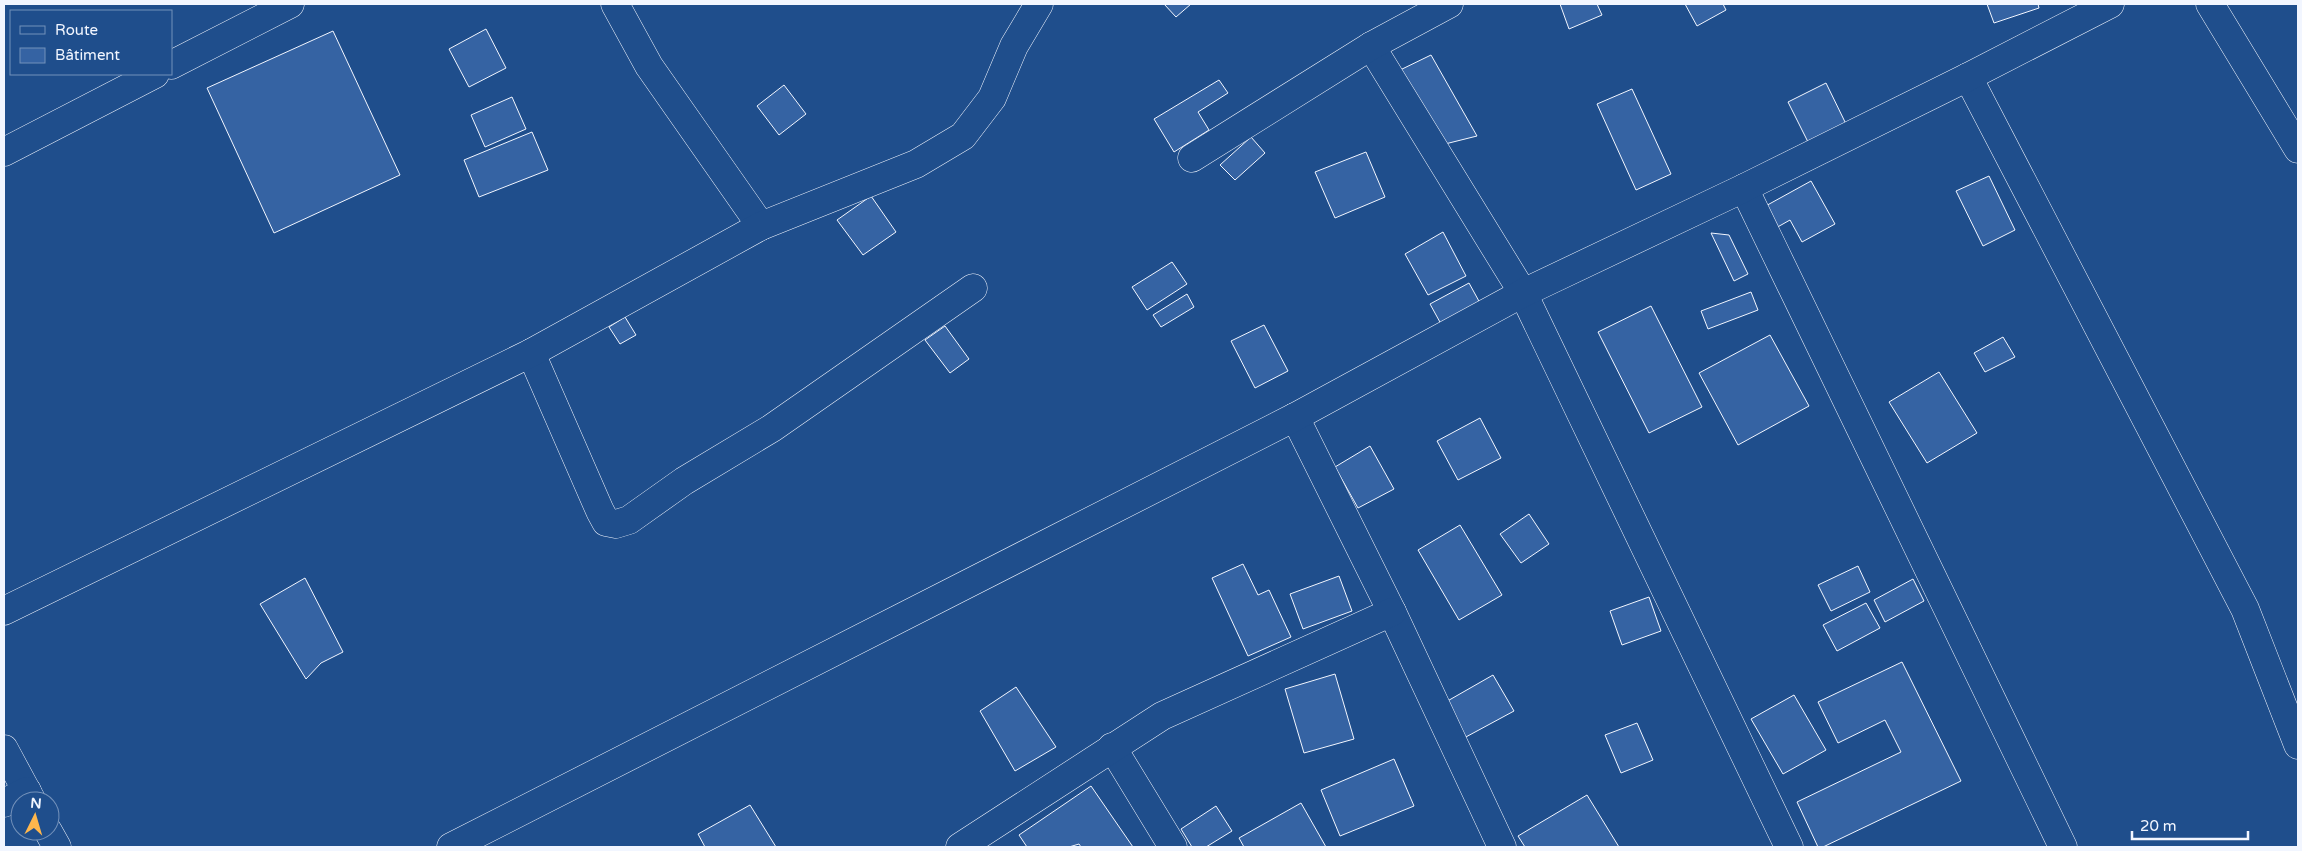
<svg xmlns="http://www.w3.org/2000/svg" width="2302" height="851" font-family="'Varela Round',sans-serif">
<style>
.building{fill:#3563a3;stroke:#f2f6ff}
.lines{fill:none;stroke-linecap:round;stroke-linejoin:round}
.street-casing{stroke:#f2f6ff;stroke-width:29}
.street{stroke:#1f4e8c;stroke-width:28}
</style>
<rect width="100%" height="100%" fill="#1f4e8c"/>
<g class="building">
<path d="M1164 4H1191L1176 17Z"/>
<path d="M1560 4H1597L1602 15 1569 29Z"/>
<path d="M1685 4H1723L1726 10 1697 26Z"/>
<path d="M1987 4H2038L2039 8 1994 23Z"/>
<path d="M486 29 506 68 469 87 449 49Z"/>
<path d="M333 31 400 175 274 233 207 88Z"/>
<path d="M1431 55 1477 136 1441 145 1396 72Z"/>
<path d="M1219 80 1228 93 1198 112 1209 130 1174 152 1154 119Z"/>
<path d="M1826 83 1846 124 1808 142 1788 102Z"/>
<path d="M784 85 806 114 779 135 757 106Z"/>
<path d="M1632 89 1671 174 1636 190 1597 104Z"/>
<path d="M512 97 526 129 485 147 471 115Z"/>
<path d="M532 132 548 170 479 197 464 160Z"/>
<path d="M1251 137 1265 153 1235 180 1220 165Z"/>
<path d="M1366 152 1385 197 1335 218 1315 172Z"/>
<path d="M1989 176 2015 230 1983 246 1956 191Z"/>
<path d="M1811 181 1835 224 1802 242 1790 220 1774 229 1762 208Z"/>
<path d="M871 196 896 232 863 255 837 220Z"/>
<path d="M1443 232 1466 276 1428 295 1405 254Z"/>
<path d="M1711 233 1729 235 1748 274 1734 281Z"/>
<path d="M1172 262 1187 284 1147 310 1132 287Z"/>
<path d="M1469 283 1480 303 1441 324 1430 304Z"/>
<path d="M1751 292 1758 310 1708 329 1701 311Z"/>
<path d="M1187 294 1194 307 1161 327 1153 315Z"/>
<path d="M1651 306 1702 407 1649 433 1598 332Z"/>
<path d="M625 317 636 335 620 344 609 327Z"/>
<path d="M1264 325 1288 371 1255 388 1231 341Z"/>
<path d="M945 326 969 359 950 373 925 340Z"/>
<path d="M1770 335 1809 406 1738 445 1699 373Z"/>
<path d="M2003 337 2015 357 1985 372 1974 353Z"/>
<path d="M1939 372 1977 433 1927 463 1889 402Z"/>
<path d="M1480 418 1501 458 1458 480 1437 441Z"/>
<path d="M1370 446 1394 489 1358 508 1335 467Z"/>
<path d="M1529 514 1549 544 1521 563 1500 534Z"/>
<path d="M1460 525 1502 595 1459 620 1418 550Z"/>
<path d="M1243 564 1258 595 1269 590 1291 637 1248 656 1212 578Z"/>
<path d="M1858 566 1870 592 1831 611 1818 585Z"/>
<path d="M1339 576 1352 611 1303 629 1290 594Z"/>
<path d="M305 578 343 652 321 663 306 679 260 604Z"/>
<path d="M1913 579 1924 601 1885 622 1874 600Z"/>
<path d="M1649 597 1661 631 1622 645 1610 611Z"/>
<path d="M1866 603 1880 628 1837 651 1823 625Z"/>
<path d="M1902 662 1961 781 1823 847H1818L1797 802 1901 752 1885 720 1838 743 1818 702Z"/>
<path d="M1335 674 1354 739 1304 753 1285 689Z"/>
<path d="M1493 675 1514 711 1464 738 1444 703Z"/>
<path d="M1016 687 1056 747 1015 771 980 711Z"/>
<path d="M1794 695 1826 750 1783 774 1751 719Z"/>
<path d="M1637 723 1653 760 1621 773 1605 735Z"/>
<path d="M1394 759 1414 806 1340 836 1321 790Z"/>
<path d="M1091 786 1133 847H1081L1079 844 1069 847H1027L1019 835Z"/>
<path d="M1587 795 1619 847H1525L1518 836Z"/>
<path d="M1301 803 1326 847H1244L1239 838Z"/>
<path d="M750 805 776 847H705L698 834Z"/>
<path d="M1216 806 1232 831 1206 847H1192L1181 829Z"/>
</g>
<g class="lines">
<g class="street-casing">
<g id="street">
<path d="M615 4 649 66 761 226"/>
<path d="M2210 4 2298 149"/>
<path d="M1371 46 1523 293 1789 847"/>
<path d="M171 65 290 4"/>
<path d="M1968 77 2245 609 2298 745"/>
<path d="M4 152 155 74"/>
<path d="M1192 158 1371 46 1449 4"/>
<path d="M1744 188 2063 847"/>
<path d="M531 353 600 511 606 522 616 524 629 520 684 481 772 428 973 288"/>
<path d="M1295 417 1392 612 1502 847"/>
<path d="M4 611 531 353 761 226 916 164 963 136 992 98 1014 46 1039 4"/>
<path d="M1112 747 1173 847"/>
<path d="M4 749 32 801"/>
<path d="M4 803 27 791"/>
<path d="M48 831 57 847"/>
<path d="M451 847 1295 417 1523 293 1744 188 1968 77 2110 4"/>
<path d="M960 847 1162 716 1392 612"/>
</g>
</g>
<use href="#street" class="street"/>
</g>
<rect width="2302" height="851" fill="none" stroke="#f2f6ff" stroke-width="10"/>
<rect x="10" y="10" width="162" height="65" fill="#1f4e8c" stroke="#7391ba"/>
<rect x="20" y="26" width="25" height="8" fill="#1f4e8c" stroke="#7391ba"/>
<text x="55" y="35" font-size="15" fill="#f2f6ff">Route</text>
<rect x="20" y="48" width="25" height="15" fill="#3563a3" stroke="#7391ba"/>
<text x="55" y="60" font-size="15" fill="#f2f6ff">Bâtiment</text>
<g transform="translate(35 816) rotate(5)"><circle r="24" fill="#1f4e8c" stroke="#7391ba"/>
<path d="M0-4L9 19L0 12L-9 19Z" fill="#ffb74d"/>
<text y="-8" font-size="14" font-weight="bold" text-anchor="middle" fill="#f2f6ff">N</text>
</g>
<path d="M2132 831v8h116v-8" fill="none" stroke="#f2f6ff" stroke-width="2.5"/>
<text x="2140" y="831" font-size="15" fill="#f2f6ff" stroke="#1f4e8c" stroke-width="4" paint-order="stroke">20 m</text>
</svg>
